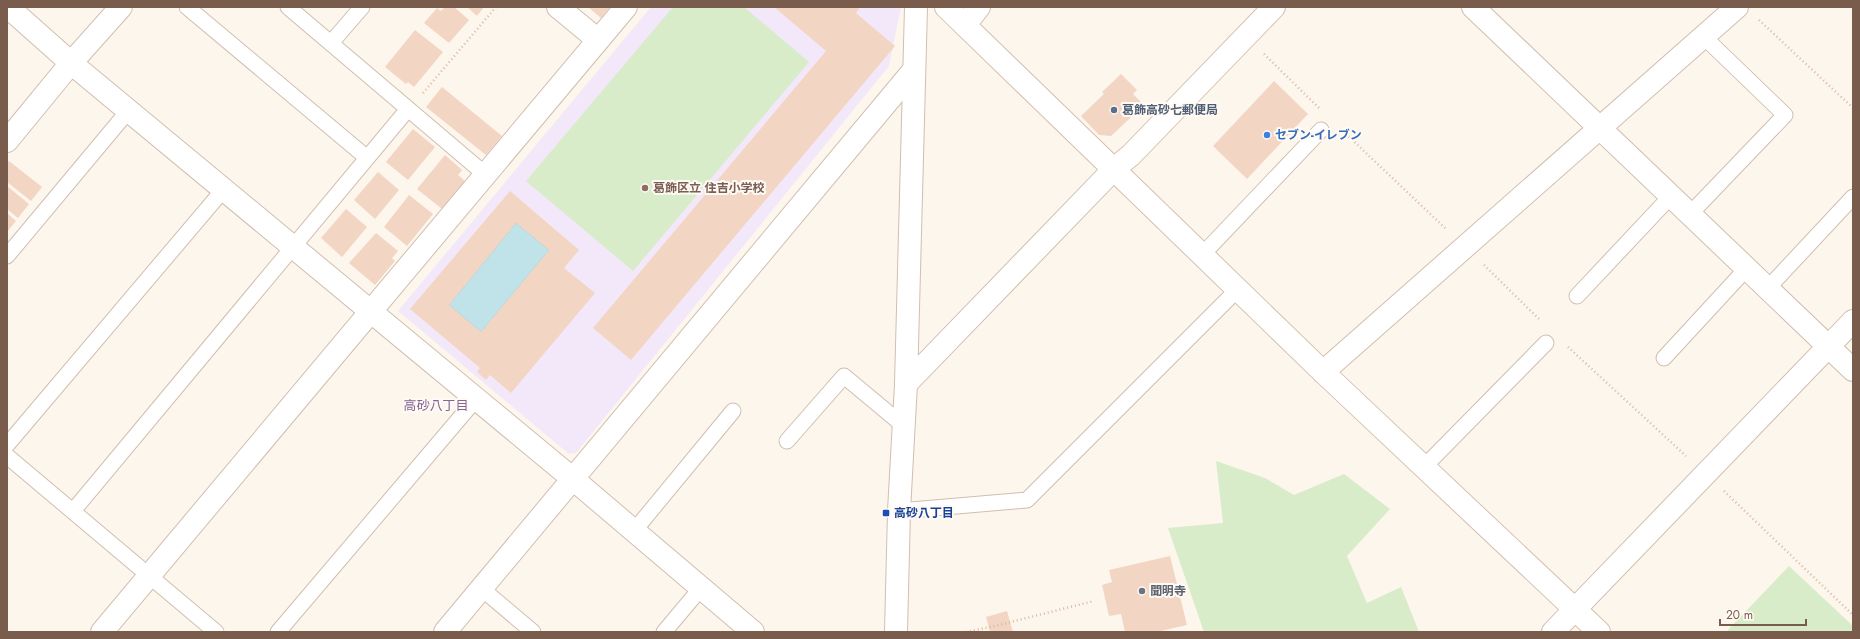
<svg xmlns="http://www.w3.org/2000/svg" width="1860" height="639" font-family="Jost,'Noto Sans JP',sans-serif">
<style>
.education{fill:#f3e8fa}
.green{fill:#d8ecc9}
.water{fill:#bfe3e8;stroke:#a5d3da}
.building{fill:#f3d5c3;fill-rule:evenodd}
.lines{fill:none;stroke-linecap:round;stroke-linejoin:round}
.lane-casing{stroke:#d1beb0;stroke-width:17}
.street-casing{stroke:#d1beb0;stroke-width:24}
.secondary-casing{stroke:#d6c0b0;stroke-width:24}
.path{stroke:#d9b8a5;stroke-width:2.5;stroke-dasharray:1 3;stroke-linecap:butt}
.lane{stroke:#fff;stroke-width:15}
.street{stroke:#fff;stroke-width:22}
.secondary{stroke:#fff;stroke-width:22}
.service-dot{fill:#5c6f8a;stroke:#fffaf3;stroke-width:1.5}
.shop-dot{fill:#3f7fe0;stroke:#fffaf3;stroke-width:1.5}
.education-dot{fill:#8d6e63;stroke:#fffaf3;stroke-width:1.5}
.transit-dot{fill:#1a4fb4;stroke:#fffaf3;stroke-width:1.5}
.worship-dot{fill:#6b7280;stroke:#fffaf3;stroke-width:1.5}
.labels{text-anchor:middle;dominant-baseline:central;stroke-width:4;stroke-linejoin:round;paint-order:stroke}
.service-label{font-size:12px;font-weight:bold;fill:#4e5e75;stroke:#fffaf3;text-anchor:start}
.shop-label{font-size:12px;font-weight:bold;fill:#366cbe;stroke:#fffaf3;text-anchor:start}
.education-label{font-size:12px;font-weight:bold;fill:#785e54;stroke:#fffaf3;text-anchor:start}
.transit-label{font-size:12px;font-weight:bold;fill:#164399;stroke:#fffaf3;text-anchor:start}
.worship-label{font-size:12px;font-weight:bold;fill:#5b616d;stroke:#fffaf3;text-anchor:start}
.neighbourhood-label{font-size:13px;fill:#846695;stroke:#fffaf3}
</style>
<rect width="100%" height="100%" fill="#fdf6ec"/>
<path class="education" d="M651 7H901L889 66 576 453 569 454 398 311Z"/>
<g class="green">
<path d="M673 7H744L809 62 633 271 526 181Z"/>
<path d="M1216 461 1265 478 1294 495 1344 474 1390 509 1347 556 1367 603 1401 587 1419 632H1204L1168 528 1223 523Z"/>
<path d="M1789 566 1853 626V632H1726Z"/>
</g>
<path class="water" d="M516 223 549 250 481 332 449 305Z"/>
<g class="building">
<path d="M445 7H454L469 20 449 43 424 23 437 8 441 11Z"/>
<path d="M467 7H484L477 16Z"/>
<path d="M588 7H610L601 18Z"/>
<path d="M774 7H860L856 13 895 46 631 360 593 328 826 51Z"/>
<path d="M415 30 443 52 414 87 408 82 406 84 385 67Z"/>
<path d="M1121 74 1137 90 1133 94 1144 105 1111 136 1099 135 1081 116 1104 94 1102 92Z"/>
<path d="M1274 81 1308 114 1247 179 1213 146Z"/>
<path d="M442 87 502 136 486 155 426 107Z"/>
<path d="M413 129 435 147 408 180 386 162Z"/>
<path d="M445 155 462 170 458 175 465 181 442 209 417 189Z"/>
<path d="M9 161 42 187 31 201 7 182V163Z"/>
<path d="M378 172 399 190 375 219 354 200Z"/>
<path d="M7 186 29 204 18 218 7 209Z"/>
<path d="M510 191 579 250 564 268 595 293 511 393 490 375 486 380 477 372 480 368 410 309ZM516 223 549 250 481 332 449 305Z"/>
<path d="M409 195 433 214 407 246 384 227Z"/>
<path d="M346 209 367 227 342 257 321 238Z"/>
<path d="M7 213 16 221 7 232Z"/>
<path d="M376 233 398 251 392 258 395 261 375 285 349 263Z"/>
<path d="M1170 556 1187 625 1156 632H1125L1121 614 1109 616 1102 585 1112 582 1109 570Z"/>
<path d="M1007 611 1013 632H990L986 617Z"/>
</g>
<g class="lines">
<g class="lane-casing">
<g id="lane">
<path d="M187 7 366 157"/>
<path d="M288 7 486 175"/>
<path d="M331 43 362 7"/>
<path d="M1690 214 1785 115 1703 36"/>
<path d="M1202 255 1321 130"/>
<path d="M7 256 129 110"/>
<path d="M1768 288 1853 197"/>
<path d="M1577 296 1671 196"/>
<path d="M1664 358 1747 268"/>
<path d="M787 441 844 376 904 426"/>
<path d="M7 445 224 189"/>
<path d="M7 456 216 632"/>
<path d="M1423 468 1546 343"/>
<path d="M73 511 408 109"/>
<path d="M899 511 1027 500 1238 289"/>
<path d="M634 531 733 411"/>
<path d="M481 588 533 632"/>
<path d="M278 632 476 399"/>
<path d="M664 632 701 588"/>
</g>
</g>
<g class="street-casing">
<g id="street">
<path d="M8 7 71 63 573 479 753 632"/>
<path d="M558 7 598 40"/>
<path d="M1473 7 1853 370"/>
<path d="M965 25 979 7"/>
<path d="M7 141 71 63 121 7"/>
<path d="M1323 372 1737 7"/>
<path d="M906 384 1114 169"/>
<path d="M102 632 626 7"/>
<path d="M445 632 913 71"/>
<path d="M896 632 899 511 906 384 916 7"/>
<path d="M1553 632 1853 321"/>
</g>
</g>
<g class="secondary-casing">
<g id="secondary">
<path d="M946 7 1323 372 1599 632"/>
<path d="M1114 169 1131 155 1274 7"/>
</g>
</g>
<g class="path">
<path d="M1759 20 1853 108"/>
<path d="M1264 54 1319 108"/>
<path d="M423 93 496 7"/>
<path d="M1343 131 1447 230"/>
<path d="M1484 265 1541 321"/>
<path d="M1568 347 1686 456"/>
<path d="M1724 491 1853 615"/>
<path d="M966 632 999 625 1094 601"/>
</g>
<use href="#lane" class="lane"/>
<use href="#street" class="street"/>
<use href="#secondary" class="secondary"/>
</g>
<circle class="service-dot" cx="1114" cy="110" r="4"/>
<circle class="shop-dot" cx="1267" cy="135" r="4"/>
<circle class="education-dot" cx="645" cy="188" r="4"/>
<rect class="transit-dot" x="882" y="509" width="8" height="8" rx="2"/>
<circle class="worship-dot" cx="1142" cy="591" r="4"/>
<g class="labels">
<g class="service-label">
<text x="1122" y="110">葛飾高砂七郵便局</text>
</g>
<g class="shop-label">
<text x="1275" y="135">セブン-イレブン</text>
</g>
<g class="education-label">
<text x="653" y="188">葛飾区立 住吉小学校</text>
</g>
<g class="transit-label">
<text x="894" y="513">高砂八丁目</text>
</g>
<g class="worship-label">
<text x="1150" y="591">聞明寺</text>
</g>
<g class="neighbourhood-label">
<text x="436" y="405">高砂八丁目</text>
</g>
</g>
<rect width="1860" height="639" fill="none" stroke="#7a5c4d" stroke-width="16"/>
<path d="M1720 619v6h86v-6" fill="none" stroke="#7a5c4d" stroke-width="2"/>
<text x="1726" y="619" font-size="12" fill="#7a5c4d" stroke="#fffaf3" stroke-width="3" paint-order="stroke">20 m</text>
</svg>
